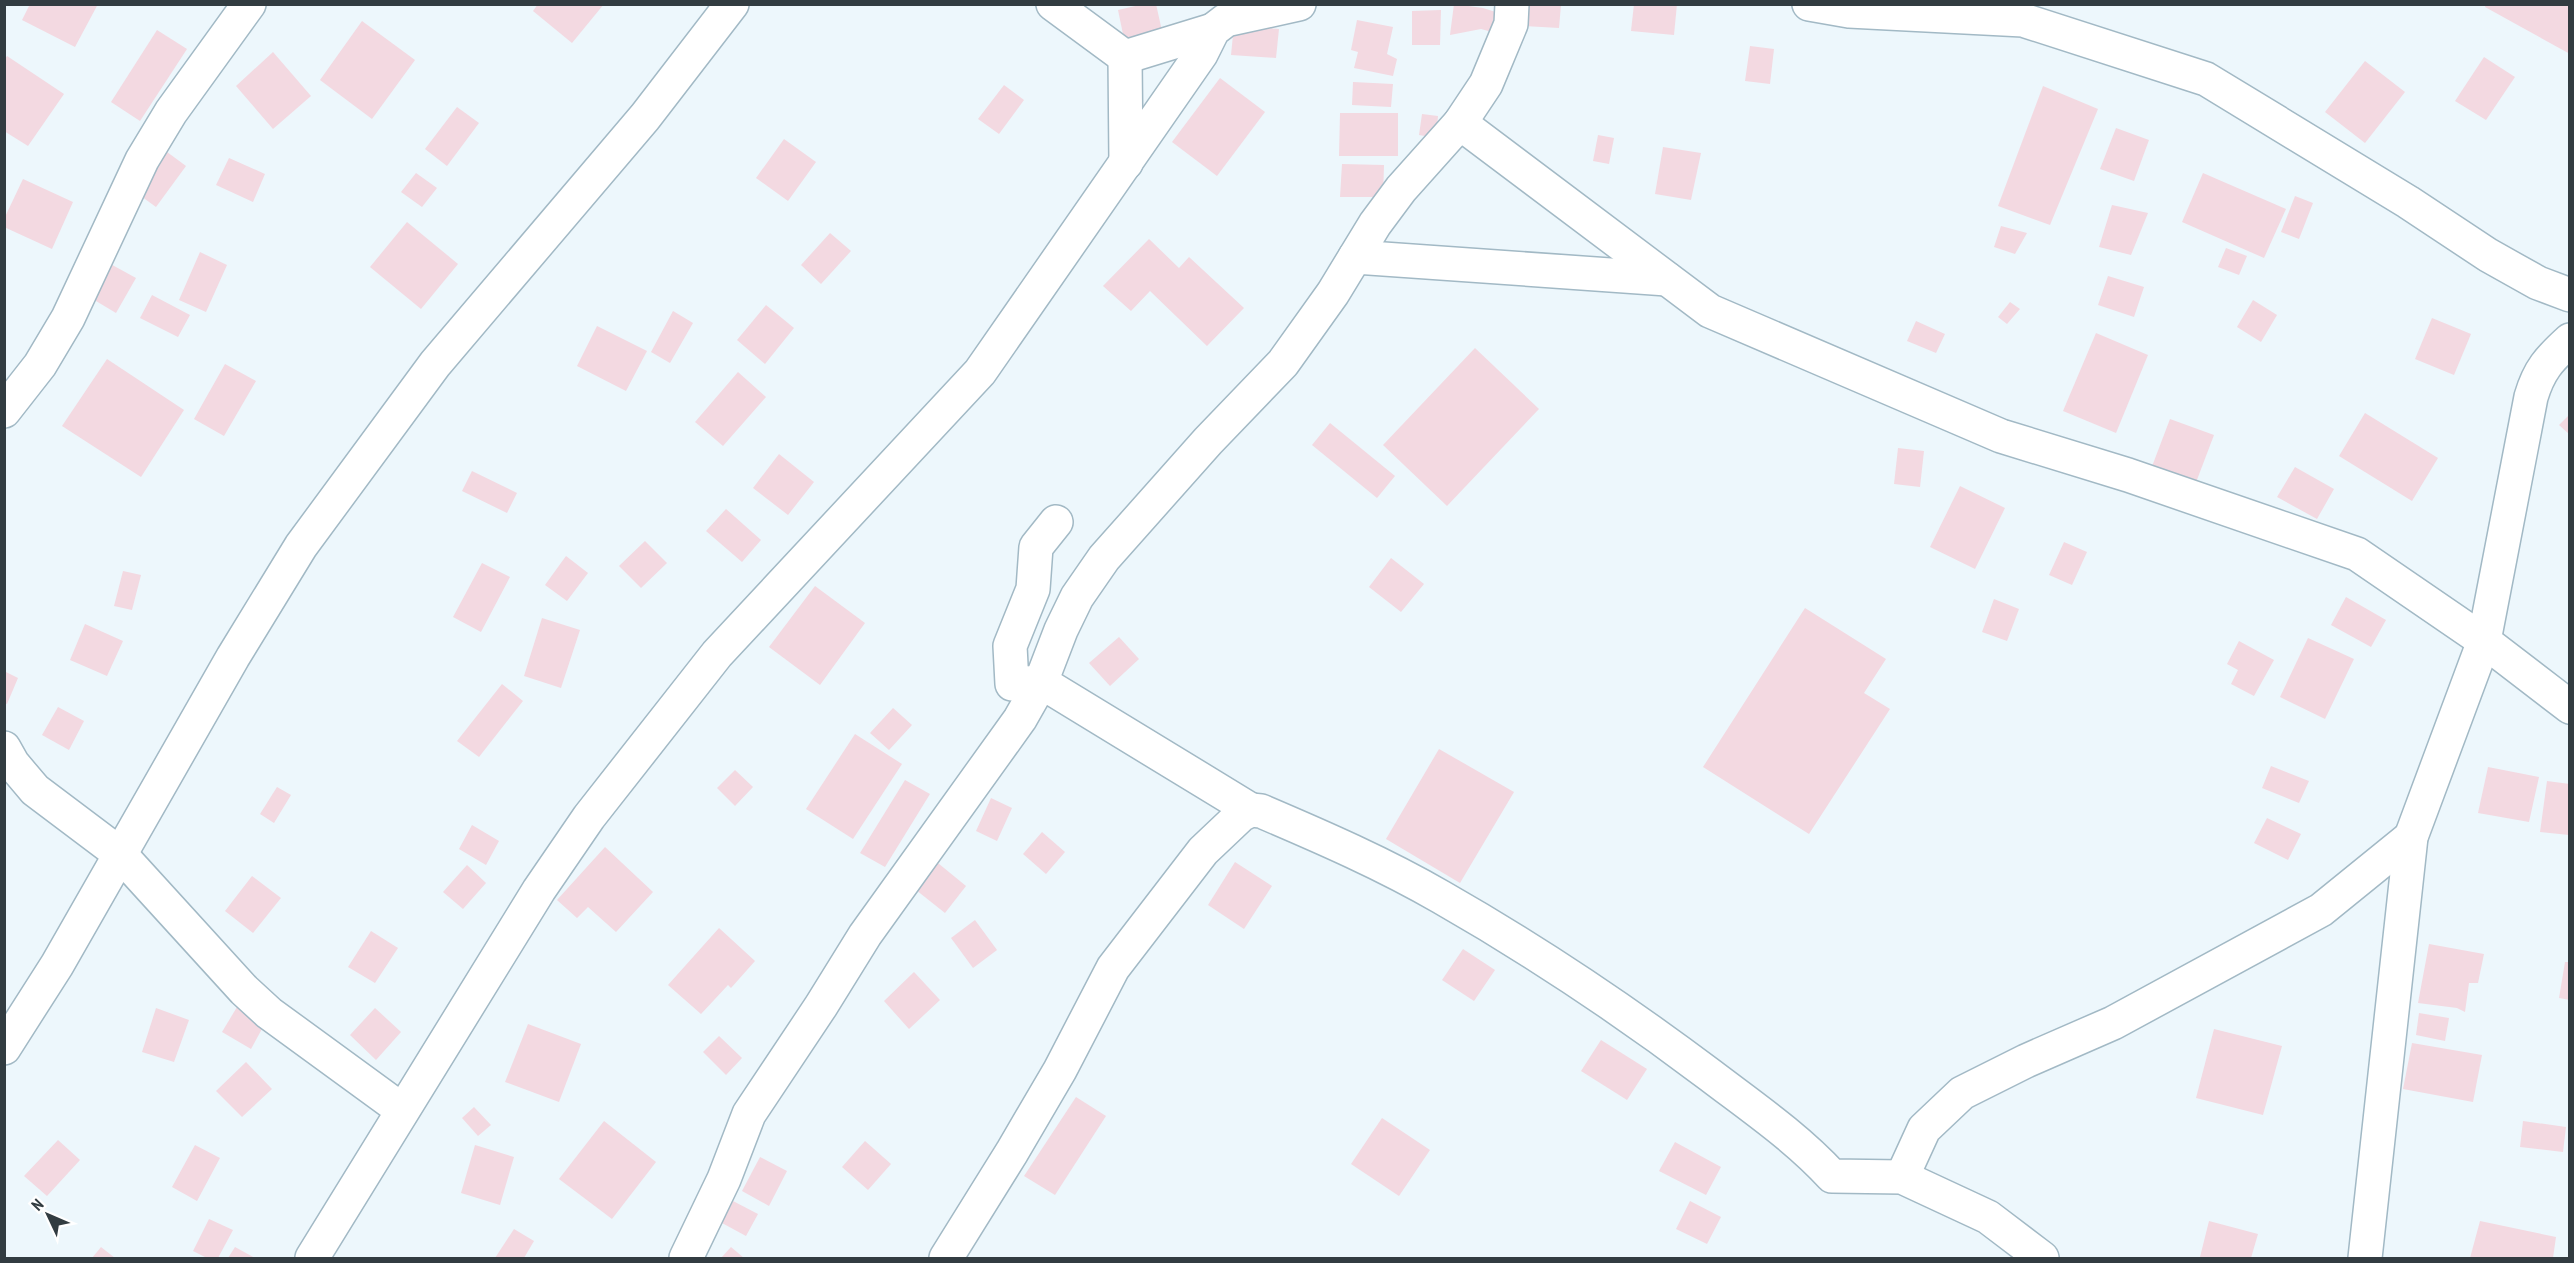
<svg xmlns="http://www.w3.org/2000/svg" width="2574" height="1263" font-family="'PT Sans Narrow',sans-serif">
<style>
.building{fill:#f3d9e1}
.lines{fill:none;stroke-linecap:round;stroke-linejoin:round}
.street-casing{stroke:#a2b9c5;stroke-width:36}
.street{stroke:#fff;stroke-width:33}
</style>
<rect width="100%" height="100%" fill="#edf7fc"/>
<g class="building">
<path d="M30 4H98L75 47 22 20Z"/>
<path d="M538 4H604L572 43 533 11Z"/>
<path d="M1144 4H1156L1162 31 1124 39 1118 10Z"/>
<path d="M1454 4 1483 8 1505 15 1499 34 1481 29 1450 35Z"/>
<path d="M1634 4H1677L1674 35 1631 31Z"/>
<path d="M2486 4H2570V54L2485 7Z"/>
<path d="M1522 5H1561L1559 28 1522 26Z"/>
<path d="M1441 10 1440 45H1412V11Z"/>
<path d="M1357 20 1393 27 1387 54 1397 59 1393 76 1354 68 1358 52 1351 50Z"/>
<path d="M362 21 415 60 372 119 320 80Z"/>
<path d="M1234 25 1279 29 1276 58 1231 55Z"/>
<path d="M157 30 187 49 140 121 111 102Z"/>
<path d="M1750 46 1774 49 1770 84 1745 81Z"/>
<path d="M273 52 311 96 273 129 236 86Z"/>
<path d="M7 56 64 94 28 146 4 131V60Z"/>
<path d="M2484 57 2515 77 2486 120 2455 101Z"/>
<path d="M2365 61 2405 92 2365 143 2325 112Z"/>
<path d="M1220 78 1265 112 1217 176 1172 142Z"/>
<path d="M1353 82 1393 84 1391 107 1352 105Z"/>
<path d="M1004 85 1024 100 999 134 978 119Z"/>
<path d="M2043 86 2098 109 2050 225 1998 206Z"/>
<path d="M457 107 479 123 447 166 425 149Z"/>
<path d="M1340 113H1398V156H1339Z"/>
<path d="M1422 114 1438 116 1436 138 1419 135Z"/>
<path d="M2116 128 2149 140 2134 181 2100 169Z"/>
<path d="M1598 135 1614 138 1609 164 1593 161Z"/>
<path d="M784 139 816 162 788 201 756 178Z"/>
<path d="M1663 147 1701 153 1691 200 1655 194Z"/>
<path d="M163 149 186 166 156 207 134 191Z"/>
<path d="M229 158 265 174 253 202 216 185Z"/>
<path d="M1342 164 1384 165 1383 197H1340Z"/>
<path d="M416 173 437 188 422 207 401 192Z"/>
<path d="M2203 173 2286 209 2264 258 2182 222Z"/>
<path d="M23 179 73 202 52 249 4 227V219Z"/>
<path d="M2295 196 2313 203 2299 239 2281 232Z"/>
<path d="M2112 205 2148 213 2131 255 2099 247Z"/>
<path d="M407 222 458 264 421 309 370 267Z"/>
<path d="M2001 226 2027 233 2015 254 1994 247Z"/>
<path d="M830 233 851 251 821 284 801 265Z"/>
<path d="M1149 239 1179 268 1189 257 1244 308 1207 346 1150 291 1131 311 1103 286Z"/>
<path d="M2226 248 2247 256 2239 275 2218 267Z"/>
<path d="M200 252 227 265 206 312 179 300Z"/>
<path d="M105 261 136 278 116 313 86 295Z"/>
<path d="M2108 276 2144 287 2134 317 2098 305Z"/>
<path d="M152 295 190 315 178 337 140 318Z"/>
<path d="M2253 300 2277 315 2261 342 2237 327Z"/>
<path d="M2010 302 2020 309 2007 324 1998 317Z"/>
<path d="M766 305 794 328 765 364 737 340Z"/>
<path d="M673 311 693 323 670 363 651 352Z"/>
<path d="M2432 318 2471 334 2454 375 2415 359Z"/>
<path d="M1916 321 1945 334 1936 353 1907 341Z"/>
<path d="M597 326 647 351 626 391 577 366Z"/>
<path d="M2096 333 2148 355 2116 433 2063 411Z"/>
<path d="M1475 348 1539 409 1447 506 1383 445Z"/>
<path d="M107 359 184 410 141 477 62 426Z"/>
<path d="M225 364 256 381 224 436 194 419Z"/>
<path d="M738 372 766 397 723 446 695 422Z"/>
<path d="M2365 413 2438 458 2412 501 2339 456Z"/>
<path d="M2570 414V435L2559 425Z"/>
<path d="M2170 419 2214 435 2195 485 2151 469Z"/>
<path d="M1330 423 1395 476 1377 498 1312 445Z"/>
<path d="M1898 448 1924 451 1920 487 1894 484Z"/>
<path d="M779 454 814 482 788 515 753 488Z"/>
<path d="M2295 467 2334 489 2317 519 2277 497Z"/>
<path d="M472 471 517 493 507 513 462 491Z"/>
<path d="M1960 486 2005 508 1975 569 1930 547Z"/>
<path d="M726 509 761 540 742 562 706 531Z"/>
<path d="M645 541 667 563 641 588 619 566Z"/>
<path d="M2064 542 2087 552 2072 585 2049 575Z"/>
<path d="M566 556 588 573 567 601 545 585Z"/>
<path d="M1391 558 1424 584 1401 612 1369 587Z"/>
<path d="M482 563 510 577 481 632 453 617Z"/>
<path d="M123 571 141 575 132 610 114 606Z"/>
<path d="M815 586 865 623 820 685 769 647Z"/>
<path d="M2346 597 2386 620 2371 647 2331 625Z"/>
<path d="M1994 599 2019 609 2007 641 1982 632Z"/>
<path d="M1805 608 1886 659 1864 693 1890 709 1809 834 1703 767Z"/>
<path d="M542 618 580 630 561 688 524 676Z"/>
<path d="M85 624 123 641 107 676 70 660Z"/>
<path d="M1119 637 1139 659 1110 686 1089 663Z"/>
<path d="M2308 638 2354 659 2325 719 2280 697Z"/>
<path d="M2239 641 2274 660 2254 696 2231 684 2238 670 2227 664Z"/>
<path d="M4 671 18 678 7 704 4 703Z"/>
<path d="M502 684 523 701 479 757 457 741Z"/>
<path d="M58 707 84 721 69 750 42 735Z"/>
<path d="M893 708 912 725 889 750 870 733Z"/>
<path d="M855 734 902 764 853 839 806 809Z"/>
<path d="M1439 749 1514 792 1460 883 1386 839Z"/>
<path d="M2271 766 2309 781 2299 803 2262 788Z"/>
<path d="M2488 767 2539 777 2529 822 2478 813Z"/>
<path d="M735 770 753 787 735 806 717 788Z"/>
<path d="M905 780 930 794 885 867 860 853Z"/>
<path d="M2547 781 2570 784 2569 835 2540 832Z"/>
<path d="M277 787 291 795 274 823 260 814Z"/>
<path d="M991 798 1012 808 997 841 976 831Z"/>
<path d="M2267 818 2301 834 2288 860 2254 843Z"/>
<path d="M472 825 499 841 486 865 459 849Z"/>
<path d="M1042 832 1065 852 1046 874 1023 854Z"/>
<path d="M605 847 653 892 616 932 588 907 577 918 557 900Z"/>
<path d="M933 859 966 886 945 913 911 886Z"/>
<path d="M1235 862 1272 886 1244 929 1208 905Z"/>
<path d="M467 865 486 883 463 909 443 892Z"/>
<path d="M252 876 281 898 253 933 225 911Z"/>
<path d="M975 920 997 950 973 968 951 938Z"/>
<path d="M719 928 755 961 731 988 728 985 701 1014 668 985Z"/>
<path d="M371 931 398 948 375 983 348 967Z"/>
<path d="M2429 944 2484 954 2478 983H2469L2465 1012 2457 1008 2418 1003Z"/>
<path d="M1463 949 1495 970 1474 1001 1442 980Z"/>
<path d="M2565 962H2570V1000L2559 998Z"/>
<path d="M914 972 940 1000 909 1029 884 1001Z"/>
<path d="M240 1002 268 1018 251 1049 222 1032Z"/>
<path d="M156 1008 189 1020 174 1062 142 1052Z"/>
<path d="M375 1008 401 1032 376 1060 350 1035Z"/>
<path d="M2419 1013 2449 1018 2445 1041 2416 1035Z"/>
<path d="M528 1024 581 1044 559 1102 505 1082Z"/>
<path d="M2214 1029 2282 1046 2263 1115 2196 1098Z"/>
<path d="M719 1036 742 1058 726 1075 703 1052Z"/>
<path d="M1601 1040 1647 1069 1627 1100 1581 1071Z"/>
<path d="M2412 1043 2482 1055 2473 1102 2403 1089Z"/>
<path d="M246 1062 272 1089 242 1117 216 1091Z"/>
<path d="M1076 1097 1106 1116 1055 1195 1024 1176Z"/>
<path d="M474 1107 491 1125 478 1136 462 1118Z"/>
<path d="M1382 1118 1430 1150 1399 1196 1351 1164Z"/>
<path d="M604 1121 656 1162 612 1219 559 1179Z"/>
<path d="M2523 1121 2566 1127 2563 1152 2520 1147Z"/>
<path d="M58 1140 80 1160 47 1196 24 1176Z"/>
<path d="M865 1141 891 1164 868 1190 842 1167Z"/>
<path d="M1675 1142 1721 1167 1706 1195 1659 1171Z"/>
<path d="M195 1145 220 1158 197 1201 172 1187Z"/>
<path d="M475 1145 514 1157 500 1205 461 1193Z"/>
<path d="M760 1157 787 1171 769 1206 742 1191Z"/>
<path d="M733 1201 758 1214 746 1236 722 1223Z"/>
<path d="M1690 1201 1721 1217 1707 1244 1676 1229Z"/>
<path d="M209 1219 233 1230 218 1258H207L193 1251Z"/>
<path d="M2209 1221 2258 1234 2251 1258 2200 1257Z"/>
<path d="M2480 1221 2556 1237 2553 1258H2470Z"/>
<path d="M514 1229 534 1241 524 1258H495Z"/>
<path d="M101 1247 115 1258H92Z"/>
<path d="M235 1247 255 1258H228Z"/>
<path d="M731 1247 744 1258H721Z"/>
</g>
<g class="lines">
<g class="street-casing">
<g id="street">
<path d="M1053 4 1125 57"/>
<path d="M1809 4 1849 11 2023 20 2206 79 2408 202 2488 255 2538 283 2570 295"/>
<path d="M1125 57 1126 163"/>
<path d="M1125 57 1213 30"/>
<path d="M1460 123 1710 311 2001 436 2128 475 2357 554 2484 641 2570 707"/>
<path d="M1355 257 1667 279"/>
<path d="M4 411 40 365 68 318 142 160 171 112 249 4"/>
<path d="M1056 522 1036 547 1033 589 1010 646 1012 684 1041 682 1251 810"/>
<path d="M4 748 13 764 35 790 120 854 244 990 269 1013 402 1110"/>
<path d="M4 1048 57 965 233 657 301 546 435 364 645 117 732 4"/>
<path d="M1902 1177 1924 1129 1962 1093 2026 1061 2113 1023 2321 910 2411 837"/>
<path d="M312 1258 539 890 589 817 717 654 980 372 1201 54 1213 30 1226 20 1299 4"/>
<path d="M686 1258 724 1179 749 1114 821 1006 865 935 1020 719 1041 682 1061 630 1077 597 1104 558 1208 441 1283 363 1333 293 1375 224 1401 189 1460 123 1486 84 1511 24 1512 4"/>
<path d="M946 1258 1012 1152 1060 1070 1113 968 1203 851 1241 815 1251 810 1261 811C1322 837 1384 864 1441 897 1534 950 1625 1011 1710 1075 1752 1107 1796 1137 1832 1176L1902 1177 1988 1217 2042 1258"/>
<path d="M2365 1258 2411 837 2484 641 2531 397C2539 370 2549 359 2570 340"/>
</g>
</g>
<use href="#street" class="street"/>
</g>
<rect width="2574" height="1263" fill="none" stroke="#323c41" stroke-width="12"/>
<g transform="translate(48 1215) rotate(314)" stroke="#ffffff" stroke-width="4.5" paint-order="stroke">
<path d="M0-4.5L10 22L0 15L-10 22Z" fill="#323c41"/>
<text y="-9" font-size="16" font-weight="bold" text-anchor="middle" fill="#323c41">N</text>
</g>
</svg>
